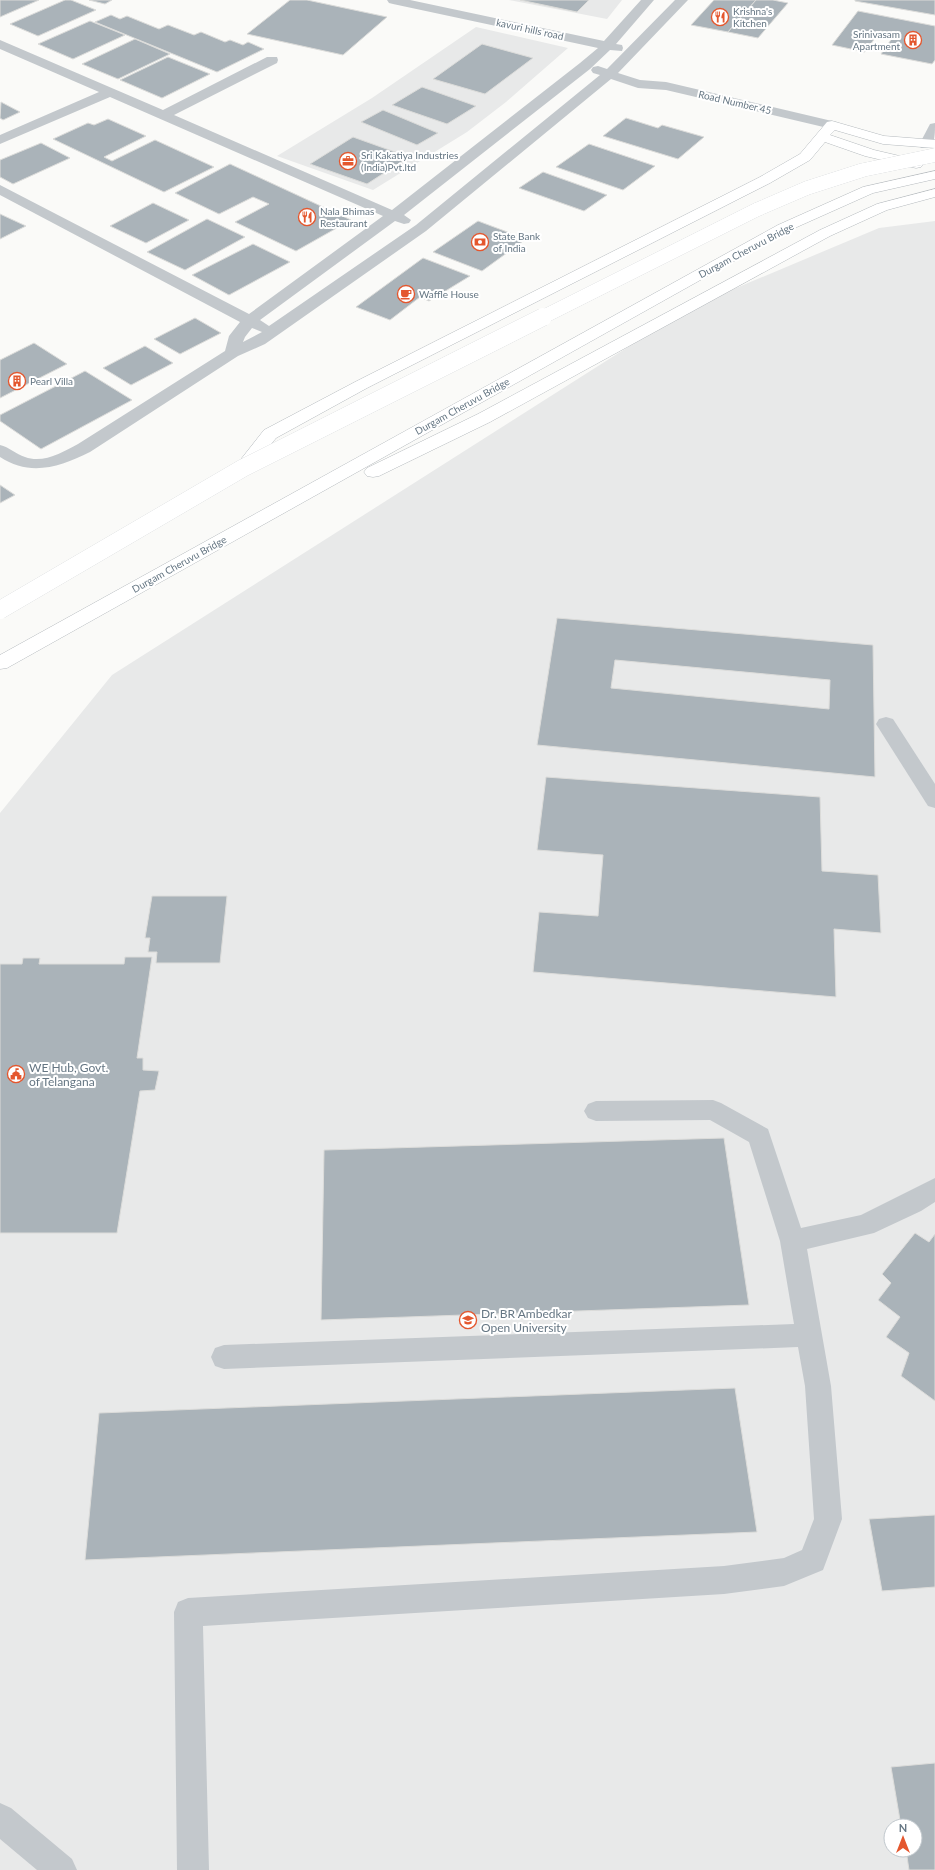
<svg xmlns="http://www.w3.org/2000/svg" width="935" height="1870" font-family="Lato,sans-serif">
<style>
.built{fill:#e8e9e9;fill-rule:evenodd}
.building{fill:#aab3b9;stroke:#dcdcda;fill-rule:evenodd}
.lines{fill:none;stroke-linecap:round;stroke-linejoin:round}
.major-casing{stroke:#b5babe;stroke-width:1}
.minor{fill:#c3c8cc;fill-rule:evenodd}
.major{fill:#fff;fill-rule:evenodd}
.major-bridge-far1-casing{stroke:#b5babe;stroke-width:14;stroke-linecap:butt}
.major-bridge-casing{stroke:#b5babe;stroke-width:18;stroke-linecap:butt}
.major-bridge-far1{stroke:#fff;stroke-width:14}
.major-bridge{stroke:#fff;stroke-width:18}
.labels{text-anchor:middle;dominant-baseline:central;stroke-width:4;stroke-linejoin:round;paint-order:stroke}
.far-poi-label{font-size:10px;fill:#657683;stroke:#fff;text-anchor:start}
.far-street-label{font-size:10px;fill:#657683;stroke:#fff}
.poi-label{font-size:12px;fill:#657683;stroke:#fff;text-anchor:start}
</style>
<rect width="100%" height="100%" fill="#fafaf8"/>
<g class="built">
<path d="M509 0H622L607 19Z"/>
<path d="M476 27 568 48 506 102 467 132 373 190 277 156 372 98Z"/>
<path d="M935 221V1870H0V813L112 675 691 307 879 228ZM891 1826H915V1850H891Z"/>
</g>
<g class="building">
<path d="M0 0H39L0 17Z"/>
<path d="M65 0H71L96 10 38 36 10 24Z"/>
<path d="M89 0H112L105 4Z"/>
<path d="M290 0H307L387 17 343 55 247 34Z"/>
<path d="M520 0H589L577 12Z"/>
<path d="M714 0H756L728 32 691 25Z"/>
<path d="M756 0H773L788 3 758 38 728 32Z"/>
<path d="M935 0V15L855 1V0Z"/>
<path d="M858 11 935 26V60L932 64 881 54 895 34 880 31 865 52 832 45Z"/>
<path d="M111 15 120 19 127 16 159 29 168 25 194 35 201 32 225 42 230 40 243 45 248 42 264 49 217 72 95 22Z"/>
<path d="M90 21 125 35 73 59 38 44Z"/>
<path d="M135 39 170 54 118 79 82 64Z"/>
<path d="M482 44 533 58 485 94 433 79Z"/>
<path d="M168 57 210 74 162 98 120 80Z"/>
<path d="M422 87 476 106 447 124 392 105Z"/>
<path d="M1 102 20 112 3 120 0 118Z"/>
<path d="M383 110 438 133 417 145 361 122Z"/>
<path d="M626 118 658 128 662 125 704 137 678 159 603 136Z"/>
<path d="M108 119 146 136 104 157 112 161 155 140 214 167 164 192 53 139 88 123 94 125Z"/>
<path d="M353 137 409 157 367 184 310 164Z"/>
<path d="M41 143 70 158 13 184 0 177V160Z"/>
<path d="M589 144 655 166 623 190 556 167Z"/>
<path d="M230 164 351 220 296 251 235 222 269 204 253 197 219 214 175 193Z"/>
<path d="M543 172 607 195 584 211 519 188Z"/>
<path d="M153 203 189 220 146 243 110 226Z"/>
<path d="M0 214 26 226 0 239Z"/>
<path d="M207 219 245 237 185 270 147 252Z"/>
<path d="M478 221 526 239 482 271 433 252Z"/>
<path d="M253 244 290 262 229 295 192 275Z"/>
<path d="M423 258 470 276 429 301 420 297 390 320 356 307Z"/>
<path d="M195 318 221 333 180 354 154 339Z"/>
<path d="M34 343 67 364 0 398V360Z"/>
<path d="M145 346 173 363 131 385 103 368Z"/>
<path d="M85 371 132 400 41 449 0 421V415Z"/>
<path d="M0 485 15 495 0 503Z"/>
<path d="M557 618 873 645 875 777 537 745ZM615 660 830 680 829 709 611 688Z"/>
<path d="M546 777 820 797 822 871 878 875 881 933 834 929 836 997 533 972 539 912 598 916 603 855 537 850Z"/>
<path d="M152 896H227L220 963H156L157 952H148L150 938H145Z"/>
<path d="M125 957H152L137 1058H143V1070L159 1071 155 1090 140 1091 117 1233H0V964H22L23 958H40L39 964H124Z"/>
<path d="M724 1138 749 1305 321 1320 324 1150Z"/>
<path d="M915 1233 929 1242 935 1234V1401L901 1376 909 1353 886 1337 900 1317 878 1300 891 1283 882 1274Z"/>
<path d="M735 1388 757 1532 85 1560 99 1413Z"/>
<path d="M935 1515V1587L882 1591 869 1519Z"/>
<path d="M935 1763V1870H909L906 1850H915V1826H901L891 1767Z"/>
</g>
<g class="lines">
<g class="major-casing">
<g id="major">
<path d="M832 121 884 136 935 140V148L883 144 835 130 830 135 874 150 921 161 923 164 921 167 916 168 865 156 825 142 810 160 770 183 367 388 276 438 249 472 243 473 237 472 234 468 264 430 355 382 760 177 800 154 827 122Z"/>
<path d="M935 171V179L873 193 788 231 7 668 0 669V655L778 225 863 187Z"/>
<path d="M935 189V197L887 210 830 236 490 422 379 476 373 477 367 476 364 472 367 468 478 414 820 230 877 204Z"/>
</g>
</g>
<g class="minor">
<path d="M387 0H410L604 41 641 0H654L616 44 622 45 623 48 622 51 610 50 590 69 404 215 411 220 409 223 404 224 395 221 260 320 269 326 416 225 600 75 593 73 591 70 593 67 598 66 607 69 675 0H688L618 73 640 80 666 82 832 121 837 122 839 125 837 128 832 129 666 90 638 88 611 79 426 231 265 344 238 356 90 452C60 467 30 477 0 457V445C9 447 16 454 25 457 43 464 63 452 78 444L225 351 229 336 240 322 0 195V185L249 314 383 216 110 97 0 144V135L99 92 0 49V40L163 110 267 57H277L278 60 277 63 174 115 392 210 580 63 598 48 393 4 389 3ZM252 328 262 332 243 342 245 337Z"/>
<path d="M935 123C935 132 935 140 931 148H921L919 145 930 124Z"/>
<path d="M886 717 893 719 935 784V808L928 806 876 724 879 719Z"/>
<path d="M713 1100 721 1103 768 1129 801 1228 861 1215 935 1178V1202L921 1211 874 1233 807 1249 831 1386 842 1519 823 1570 784 1586 724 1594 203 1626 209 1870H177L174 1612 178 1602 188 1598 724 1566 784 1558 802 1550 814 1519 805 1386 798 1347 224 1369 215 1366 211 1357 215 1348 224 1345 794 1324 780 1241 749 1142 710 1120 596 1121 588 1118 584 1111 588 1104 596 1101Z"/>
<path d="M0 1803 11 1808 72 1859 77 1870H37L0 1839Z"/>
</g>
<use href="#major" class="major"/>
<g class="major-bridge-far1-casing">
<path id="major-bridge-far1" d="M541 318 756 210 807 188 863 170 935 155"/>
</g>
<g class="major-bridge-casing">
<path id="major-bridge" d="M0 610 243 468 543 317"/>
</g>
<use href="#major-bridge-far1" class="major-bridge-far1"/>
<use href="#major-bridge" class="major-bridge"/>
</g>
<defs>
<g id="restaurant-ring" transform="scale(0.9)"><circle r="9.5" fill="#fff" stroke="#e4572e" stroke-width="1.5"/><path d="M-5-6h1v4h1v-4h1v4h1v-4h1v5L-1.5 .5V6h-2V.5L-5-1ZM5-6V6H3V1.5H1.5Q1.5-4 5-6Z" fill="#e4572e"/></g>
<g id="building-ring" transform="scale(0.9)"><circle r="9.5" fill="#fff" stroke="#e4572e" stroke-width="1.5"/><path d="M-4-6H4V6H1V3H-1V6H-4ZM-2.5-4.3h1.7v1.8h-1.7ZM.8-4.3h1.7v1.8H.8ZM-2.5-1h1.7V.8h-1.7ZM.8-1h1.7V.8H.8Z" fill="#e4572e"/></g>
<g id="office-ring" transform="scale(0.9)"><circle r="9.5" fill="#fff" stroke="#e4572e" stroke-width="1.5"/><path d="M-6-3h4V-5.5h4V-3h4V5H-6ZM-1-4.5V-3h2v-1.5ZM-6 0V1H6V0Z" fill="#e4572e"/></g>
<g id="bank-ring" transform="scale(0.9)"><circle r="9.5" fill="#fff" stroke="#e4572e" stroke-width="1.5"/><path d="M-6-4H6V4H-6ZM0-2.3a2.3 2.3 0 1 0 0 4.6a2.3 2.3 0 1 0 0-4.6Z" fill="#e4572e"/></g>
<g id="cafe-ring" transform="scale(0.9)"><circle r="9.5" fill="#fff" stroke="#e4572e" stroke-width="1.5"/><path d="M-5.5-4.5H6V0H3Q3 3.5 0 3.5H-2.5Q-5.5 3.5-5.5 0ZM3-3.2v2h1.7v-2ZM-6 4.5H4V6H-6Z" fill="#e4572e"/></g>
<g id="civic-ring" transform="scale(0.9)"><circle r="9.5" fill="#fff" stroke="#e4572e" stroke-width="1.5"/><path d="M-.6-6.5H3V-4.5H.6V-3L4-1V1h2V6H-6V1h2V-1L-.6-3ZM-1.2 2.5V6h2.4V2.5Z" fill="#e4572e"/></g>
<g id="university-ring" transform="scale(0.9)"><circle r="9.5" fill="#fff" stroke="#e4572e" stroke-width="1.5"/><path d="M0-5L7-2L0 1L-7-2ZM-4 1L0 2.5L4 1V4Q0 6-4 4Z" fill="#e4572e"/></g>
</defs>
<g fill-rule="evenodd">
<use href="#restaurant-ring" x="720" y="17"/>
<use href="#building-ring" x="913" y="40"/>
<use href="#office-ring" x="348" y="161"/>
<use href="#restaurant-ring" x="307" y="217"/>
<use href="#bank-ring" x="480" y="242"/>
<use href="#cafe-ring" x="406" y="294"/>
<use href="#building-ring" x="17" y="381"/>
<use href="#civic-ring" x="16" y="1074"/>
<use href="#university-ring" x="468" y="1320"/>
</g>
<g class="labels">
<g class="far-poi-label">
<text x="733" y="11">Krishna's<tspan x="733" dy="12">Kitchen</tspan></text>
<text x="900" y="34" text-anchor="end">Srinivasam<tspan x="900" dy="12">Apartment</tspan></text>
<text x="361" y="155">Sri Kakatiya Industries<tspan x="361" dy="12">(India)Pvt.ltd</tspan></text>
<text x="320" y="211">Nala Bhimas<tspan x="320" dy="12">Restaurant</tspan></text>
<text x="493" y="236">State Bank<tspan x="493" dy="12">of India</tspan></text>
<text x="419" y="294">Waffle House</text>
<text x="30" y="381">Pearl Villa</text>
</g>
<g class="far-street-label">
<text transform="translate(530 29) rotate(12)">kavuri hills road</text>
<text transform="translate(735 102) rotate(13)">Road Number 45</text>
<text transform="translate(746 250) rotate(-28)">Durgam Cheruvu Bridge</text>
<text transform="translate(462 406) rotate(-29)">Durgam Cheruvu Bridge</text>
<text transform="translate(179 564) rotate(-29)">Durgam Cheruvu Bridge</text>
</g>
<g class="poi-label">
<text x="29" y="1067">WE Hub, Govt.<tspan x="29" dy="14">of Telangana</tspan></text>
<text x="481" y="1313">Dr. BR Ambedkar<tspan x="481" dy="14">Open University</tspan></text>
</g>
</g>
<g transform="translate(903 1838)"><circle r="19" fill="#ffffff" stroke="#c1c8cd"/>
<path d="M0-3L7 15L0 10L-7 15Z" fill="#e4572e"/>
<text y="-6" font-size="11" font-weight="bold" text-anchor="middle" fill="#657683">N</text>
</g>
</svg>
